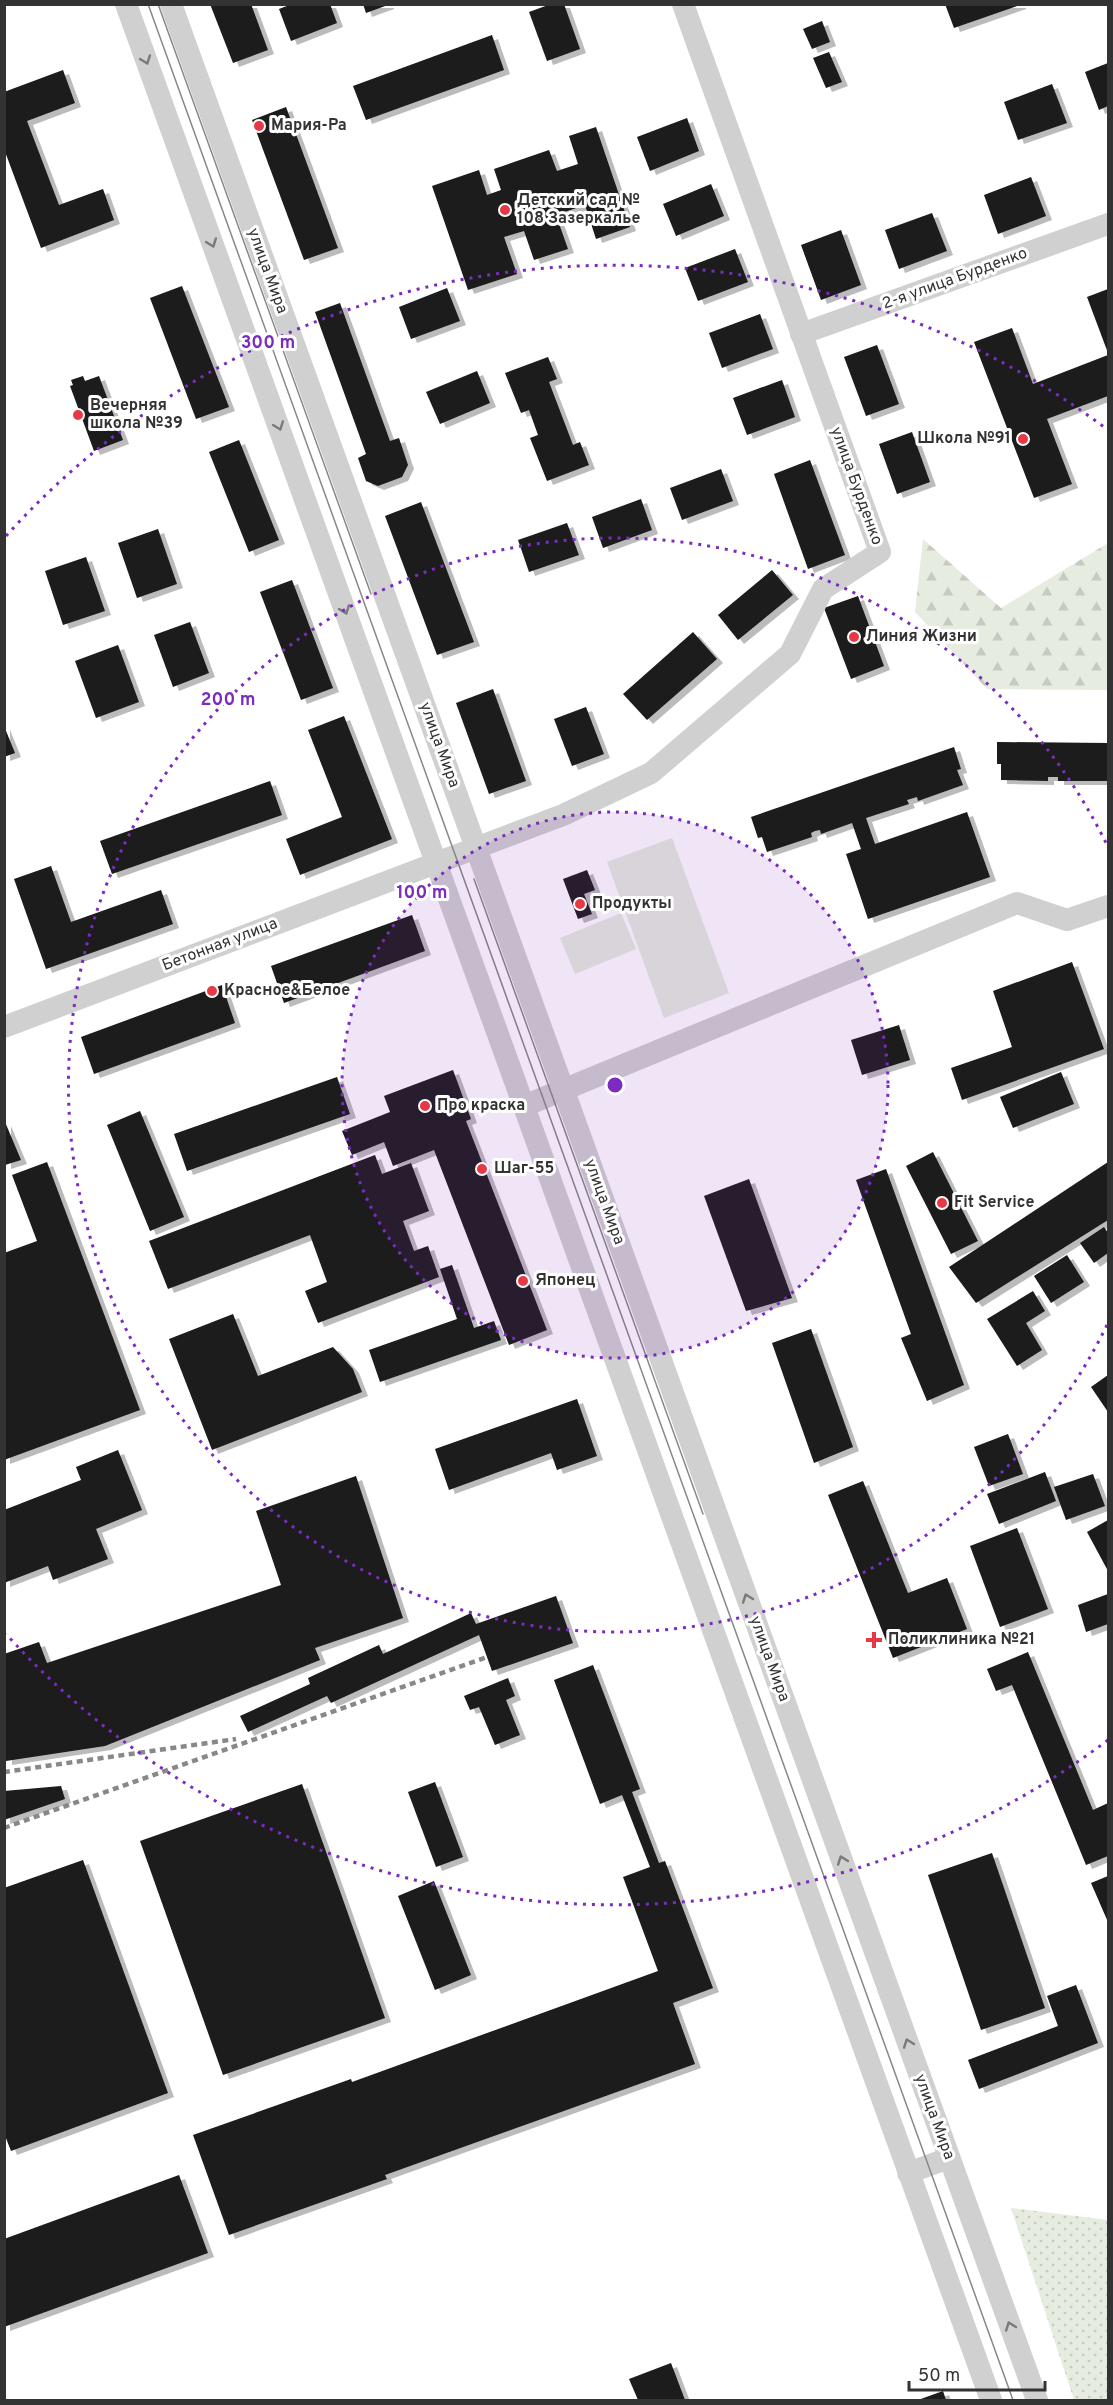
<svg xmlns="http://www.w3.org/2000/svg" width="1113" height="2405" font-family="Overpass,sans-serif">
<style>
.grass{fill:url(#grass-dots)}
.forest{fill:url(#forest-firs)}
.pitch{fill:#e6ecdf}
.building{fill:#1a1a1a;filter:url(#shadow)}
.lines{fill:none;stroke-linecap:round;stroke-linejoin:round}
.minor{stroke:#d0d0d0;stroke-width:22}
.tram{stroke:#888;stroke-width:1.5}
.rail{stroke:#888;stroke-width:4.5;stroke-dasharray:6 4.5;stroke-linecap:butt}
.oneway{stroke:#7a7a7a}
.ring{fill:none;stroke:#7b2cbf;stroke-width:3;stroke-dasharray:3 6}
.poi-dot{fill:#e63946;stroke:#fff;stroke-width:2}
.labels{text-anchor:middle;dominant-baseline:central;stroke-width:6;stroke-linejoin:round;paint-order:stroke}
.poi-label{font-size:16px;font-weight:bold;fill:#333;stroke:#fff;text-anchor:start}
.street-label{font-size:16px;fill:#333;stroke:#fff}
.centre{fill:#7b2cbf;stroke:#fff;stroke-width:3}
.ring-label{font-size:18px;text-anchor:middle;font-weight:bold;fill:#7b2cbf;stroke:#fff;stroke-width:6;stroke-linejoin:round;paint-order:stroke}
</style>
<defs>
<pattern id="grass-dots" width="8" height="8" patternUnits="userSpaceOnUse" patternTransform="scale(1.5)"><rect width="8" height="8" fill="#e6ecdf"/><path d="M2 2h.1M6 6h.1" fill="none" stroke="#c6cbc0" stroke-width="1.8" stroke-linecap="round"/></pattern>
<pattern id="forest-firs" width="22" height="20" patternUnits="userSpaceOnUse" patternTransform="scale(1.5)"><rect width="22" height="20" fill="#e6ecdf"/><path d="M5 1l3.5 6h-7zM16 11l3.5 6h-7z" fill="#c6cbc0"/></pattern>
<filter id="shadow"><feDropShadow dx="6" dy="4" stdDeviation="0" flood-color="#0004"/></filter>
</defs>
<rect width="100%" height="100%" fill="#fff"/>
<path class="grass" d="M1011 2208 1108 2220V2400H1074Z"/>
<path class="forest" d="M923 539 1001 608 1108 543V690L987 689 915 612Z"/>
<g class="pitch">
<path d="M672 838 729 993 664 1018 607 862Z"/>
<path d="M621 913 636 949 575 974 560 938Z"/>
</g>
<g class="building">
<path d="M210 4H251L268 50 233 63Z"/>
<path d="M292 4H330L337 23 291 41 279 9Z"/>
<path d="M363 4H388V5L366 13Z"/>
<path d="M551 4H564L580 49 547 61 529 12Z"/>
<path d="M945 4H1020V5L954 28Z"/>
<path d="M822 21 830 42 812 49 803 29Z"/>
<path d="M492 35 504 70 366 120 353 86Z"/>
<path d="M829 52 842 82 826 88 813 58Z"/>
<path d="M1108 63V106L1099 110 1085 72Z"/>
<path d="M63 70 75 103 27 121 59 205 103 189 114 220 41 248 4 149V92Z"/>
<path d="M1052 84 1067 123 1018 140 1004 102Z"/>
<path d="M286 107 338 248 304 260 252 120Z"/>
<path d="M687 118 699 151 650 171 637 137Z"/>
<path d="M596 127 630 227 596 239 585 205 556 215 568 249 534 260 524 231 504 237 517 274 468 290 432 186 479 170 487 195 501 190 494 169 549 150 557 171 578 164 569 136Z"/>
<path d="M1031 177 1046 216 998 234 984 195Z"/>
<path d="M711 184 724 216 676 236 663 204Z"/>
<path d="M932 213 947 251 899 269 885 230Z"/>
<path d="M841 230 861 285 821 300 801 245Z"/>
<path d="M735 249 748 282 698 301 685 268Z"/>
<path d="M182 286 229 407 196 419 150 298Z"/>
<path d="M447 288 460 321 411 339 399 307Z"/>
<path d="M1108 289V353L1087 297Z"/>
<path d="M340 303 390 441 399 438 408 465 402 477 378 486 366 481 358 458 366 454 315 312Z"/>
<path d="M760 314 773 349 722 368 709 333Z"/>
<path d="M1012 328 1033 384 1108 355V396L1047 419 1072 484 1034 498 974 342Z"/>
<path d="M877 345 899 404 866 416 844 357Z"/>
<path d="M548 357 557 379 549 382 573 445 580 442 589 465 547 481 530 438 538 435 529 410 521 413 505 373Z"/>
<path d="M477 371 490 403 440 424 426 392Z"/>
<path d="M83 376 85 381 99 376 123 440 94 451 70 386 73 385 71 380Z"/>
<path d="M782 380 795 417 747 435 733 398Z"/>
<path d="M912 432 930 482 897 494 879 444Z"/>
<path d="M239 440 279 540 249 552 209 452Z"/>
<path d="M810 460 845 555 808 569 774 474Z"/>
<path d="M721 469 733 501 682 520 670 488Z"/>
<path d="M641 499 652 530 603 548 592 517Z"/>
<path d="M421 502 474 642 437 655 385 516Z"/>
<path d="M567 523 579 555 529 572 518 540Z"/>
<path d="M158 529 177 584 137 598 118 543Z"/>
<path d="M86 557 105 611 63 625 45 571Z"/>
<path d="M772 570 793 595 738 640 718 615Z"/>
<path d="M292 580 333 688 301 700 260 592Z"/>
<path d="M858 596 884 666 851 679 824 608Z"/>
<path d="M190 622 209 673 173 687 154 635Z"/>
<path d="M693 632 717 659 647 720 623 694Z"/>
<path d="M118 645 139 702 96 718 75 661Z"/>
<path d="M493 689 526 781 489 794 456 703Z"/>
<path d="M586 707 604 754 572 766 554 719Z"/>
<path d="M344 716 392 839 300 875 286 839 342 817 308 730Z"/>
<path d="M4 726 15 753 4 757Z"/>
<path d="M997 742 1108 743V781H1058V777H1048V781L1001 780V764H997Z"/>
<path d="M954 747 961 769 957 770 963 785 918 801 917 797 907 800 909 804 866 818 875 844 967 812 990 877 868 919 846 854 861 849 852 823 821 834 820 830 815 831 811 833 812 837 767 852 762 837 758 838 751 817Z"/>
<path d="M270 781 282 815 112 874 100 841Z"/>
<path d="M51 866 71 922 161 890 173 924 46 969 14 879Z"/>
<path d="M587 870 595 890 584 894 592 914 578 919 563 879Z"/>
<path d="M412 915 425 951 284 1003 271 966Z"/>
<path d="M1072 962 1104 1049 962 1100 951 1068 1012 1047 993 991Z"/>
<path d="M222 985 235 1023 94 1074 81 1037Z"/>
<path d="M899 1025 910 1060 862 1075 851 1040Z"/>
<path d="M453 1070 471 1119 466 1121 547 1330 509 1345 434 1150 393 1166 384 1142 352 1155 342 1131 390 1112 384 1096Z"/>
<path d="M1061 1072 1074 1104 1013 1128 1000 1097Z"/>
<path d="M337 1077 350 1114 187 1171 174 1134Z"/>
<path d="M140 1111 184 1217 150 1231 107 1125Z"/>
<path d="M5 1122 21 1160 5 1165Z"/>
<path d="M933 1152 978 1241 951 1254 906 1166Z"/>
<path d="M375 1155 382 1174 411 1163 429 1211 403 1221 414 1251 428 1246 439 1277 318 1323 305 1291 327 1282 310 1235 168 1289 149 1241Z"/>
<path d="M47 1162 140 1410 4 1460V1253L37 1241 12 1175Z"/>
<path d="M1108 1162V1220L976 1303 949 1267Z"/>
<path d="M886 1169 964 1385 927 1401 901 1338 911 1334 856 1180Z"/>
<path d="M749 1179 792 1298 746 1311 704 1196Z"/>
<path d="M1104 1227 1108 1233V1253L1094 1263 1080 1243Z"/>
<path d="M1067 1255 1084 1282 1051 1303 1034 1276Z"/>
<path d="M452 1265 474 1328 494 1321 501 1340 380 1382 369 1350 457 1319 440 1269Z"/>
<path d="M1033 1291 1045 1311 1026 1323 1042 1350 1017 1366 987 1319Z"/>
<path d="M233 1314 258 1376 333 1347 353 1369 362 1392 212 1450 169 1339Z"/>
<path d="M811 1329 853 1447 814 1463 772 1343Z"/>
<path d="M1108 1375V1412L1091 1387Z"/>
<path d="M577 1399 597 1456 557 1470 551 1453 449 1490 435 1449Z"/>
<path d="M1008 1434 1023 1474 989 1486 974 1447Z"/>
<path d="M118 1450 142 1510 96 1529 108 1559 53 1580 48 1566 4 1583V1510L81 1480 76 1467Z"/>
<path d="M1045 1472 1056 1501 999 1524 987 1494Z"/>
<path d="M1093 1474 1105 1506 1066 1520 1054 1487Z"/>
<path d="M356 1476 403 1618 315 1648 320 1660 105 1746 6 1761 4 1654 39 1642 47 1663 281 1585 256 1511Z"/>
<path d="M863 1481 908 1593 947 1578 967 1629 893 1658 828 1495Z"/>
<path d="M1108 1520V1571L1087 1532Z"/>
<path d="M1017 1528 1048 1609 1000 1627 970 1546Z"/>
<path d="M1108 1594V1624L1086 1632 1078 1605Z"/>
<path d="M556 1596 573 1643 492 1671 479 1635 331 1703 327 1696 248 1732 240 1716 310 1684 308 1678 379 1645 383 1654 471 1613 476 1624Z"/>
<path d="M1028 1652 1093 1810 1108 1803V1856L1086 1865 1012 1685 996 1691 987 1669Z"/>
<path d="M593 1665 640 1789 632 1792 659 1863 665 1861 713 1988 673 2003 695 2064 385 2175 387 2179 229 2235 193 2135 351 2079 352 2082 658 1971 623 1877 650 1867 622 1795 600 1804 554 1680Z"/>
<path d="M508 1678 515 1696 506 1700 520 1735 495 1745 479 1707 470 1710 464 1696Z"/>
<path d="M435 1782 463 1857 436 1867 408 1792Z"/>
<path d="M302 1784 385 2018 223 2075 140 1841Z"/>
<path d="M61 1786 65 1799 4 1820V1791Z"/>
<path d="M992 1853 1045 2008 981 2030 928 1875Z"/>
<path d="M83 1860 168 2093 11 2151 4 2133V1888Z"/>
<path d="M1108 1876V1922L1091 1883Z"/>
<path d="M434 1881 471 1975 435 1990 398 1896Z"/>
<path d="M1076 1985 1098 2043 979 2089 968 2060 1058 2026 1047 1996Z"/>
<path d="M179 2175 208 2253 4 2327V2239Z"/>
<path d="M671 2363 685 2400H638L629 2379Z"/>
<path d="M943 2391 946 2400H918Z"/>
</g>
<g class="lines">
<g class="minor">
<path d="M126 4 991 2400"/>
<path d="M171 4 1037 2400"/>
<path d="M801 334 1108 224"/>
<path d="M4 1027 563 815 651 773 790 654 823 589 880 552 683 4"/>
<path d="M524 1106 1017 903 1067 920 1108 906"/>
<path d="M908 2173 949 2158"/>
</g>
<g class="tram">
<path d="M148 4 1013 2400"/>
<path d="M158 4 371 594"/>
<path d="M474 879 703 1514"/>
</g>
<g class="rail">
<path d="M4 1772 236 1739"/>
<path d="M4 1828 487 1657"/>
</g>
</g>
<defs><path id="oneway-chevron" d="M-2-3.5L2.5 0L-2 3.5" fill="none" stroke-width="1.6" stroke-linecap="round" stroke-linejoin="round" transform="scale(1.5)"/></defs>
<g class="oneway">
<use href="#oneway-chevron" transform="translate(146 60) rotate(70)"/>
<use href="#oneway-chevron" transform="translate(212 243) rotate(70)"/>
<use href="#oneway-chevron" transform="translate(279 426) rotate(70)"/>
<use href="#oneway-chevron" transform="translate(345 610) rotate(70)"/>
<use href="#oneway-chevron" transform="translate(747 1598) rotate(-110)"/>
<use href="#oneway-chevron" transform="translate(842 1860) rotate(-110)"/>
<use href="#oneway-chevron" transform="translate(908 2043) rotate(-110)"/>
<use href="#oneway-chevron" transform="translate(1010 2326) rotate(-110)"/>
</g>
<circle cx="615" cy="1085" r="273" fill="#7b2cbf" fill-opacity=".12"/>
<g class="ring">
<circle cx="615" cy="1085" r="273"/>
<path d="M1107 1325A547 547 0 1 1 1107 845"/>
<path d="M1108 1740A820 820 0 0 1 6 1634M6 536A820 820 0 0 1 1108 430"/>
</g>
<g class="poi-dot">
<circle cx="259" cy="126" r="6"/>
<circle cx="505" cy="210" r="6"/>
<circle cx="78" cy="415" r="6"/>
<circle cx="1023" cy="439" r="6"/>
<circle cx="854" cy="637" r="6"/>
<circle cx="580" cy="904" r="6"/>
<circle cx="212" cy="991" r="6"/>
<circle cx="425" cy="1106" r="6"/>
<circle cx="482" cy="1169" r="6"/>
<circle cx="942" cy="1203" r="6"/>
<circle cx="523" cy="1281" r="6"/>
<path d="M871 1631h6v6h6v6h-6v6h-6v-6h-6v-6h6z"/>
</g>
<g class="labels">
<g class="poi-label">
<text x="271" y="126">Мария-Ра</text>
<text x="517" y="201">Детский сад №<tspan x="517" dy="18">108 Зазеркалье</tspan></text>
<text x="90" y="406">Вечерняя<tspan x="90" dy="18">школа №39</tspan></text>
<text x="1011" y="439" text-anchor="end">Школа №91</text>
<text x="866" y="637">Линия Жизни</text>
<text x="592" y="904">Продукты</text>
<text x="224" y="991">Красное&amp;Белое</text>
<text x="437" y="1106">Про краска</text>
<text x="494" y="1169">Шаг-55</text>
<text x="954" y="1203">Fit Service</text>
<text x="535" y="1281">Японец</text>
<text x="888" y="1640">Поликлиника №21</text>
</g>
<g class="street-label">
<text transform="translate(267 271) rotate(70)">улица Мира</text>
<text transform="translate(955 279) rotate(-20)">2-я улица Бурденко</text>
<text transform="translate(856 486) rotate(70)">улица Бурденко</text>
<text transform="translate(439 745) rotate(70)">улица Мира</text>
<text transform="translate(220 945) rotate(-21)">Бетонная улица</text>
<text transform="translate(604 1202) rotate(70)">улица Мира</text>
<text transform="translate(769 1659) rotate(70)">улица Мира</text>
<text transform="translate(934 2117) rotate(70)">улица Мира</text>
</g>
</g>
<circle cx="615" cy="1085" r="9" class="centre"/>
<g class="ring-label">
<text x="268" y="348">300 m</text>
<text x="228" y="705">200 m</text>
<text x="422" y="898">100 m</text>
</g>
<rect width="1113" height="2405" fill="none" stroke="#333333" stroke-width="12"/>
<path d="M909 2381v9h136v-9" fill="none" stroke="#333333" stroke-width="3"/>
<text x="918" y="2381" font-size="18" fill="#333333" stroke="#ffffff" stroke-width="4.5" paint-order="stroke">50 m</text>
</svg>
